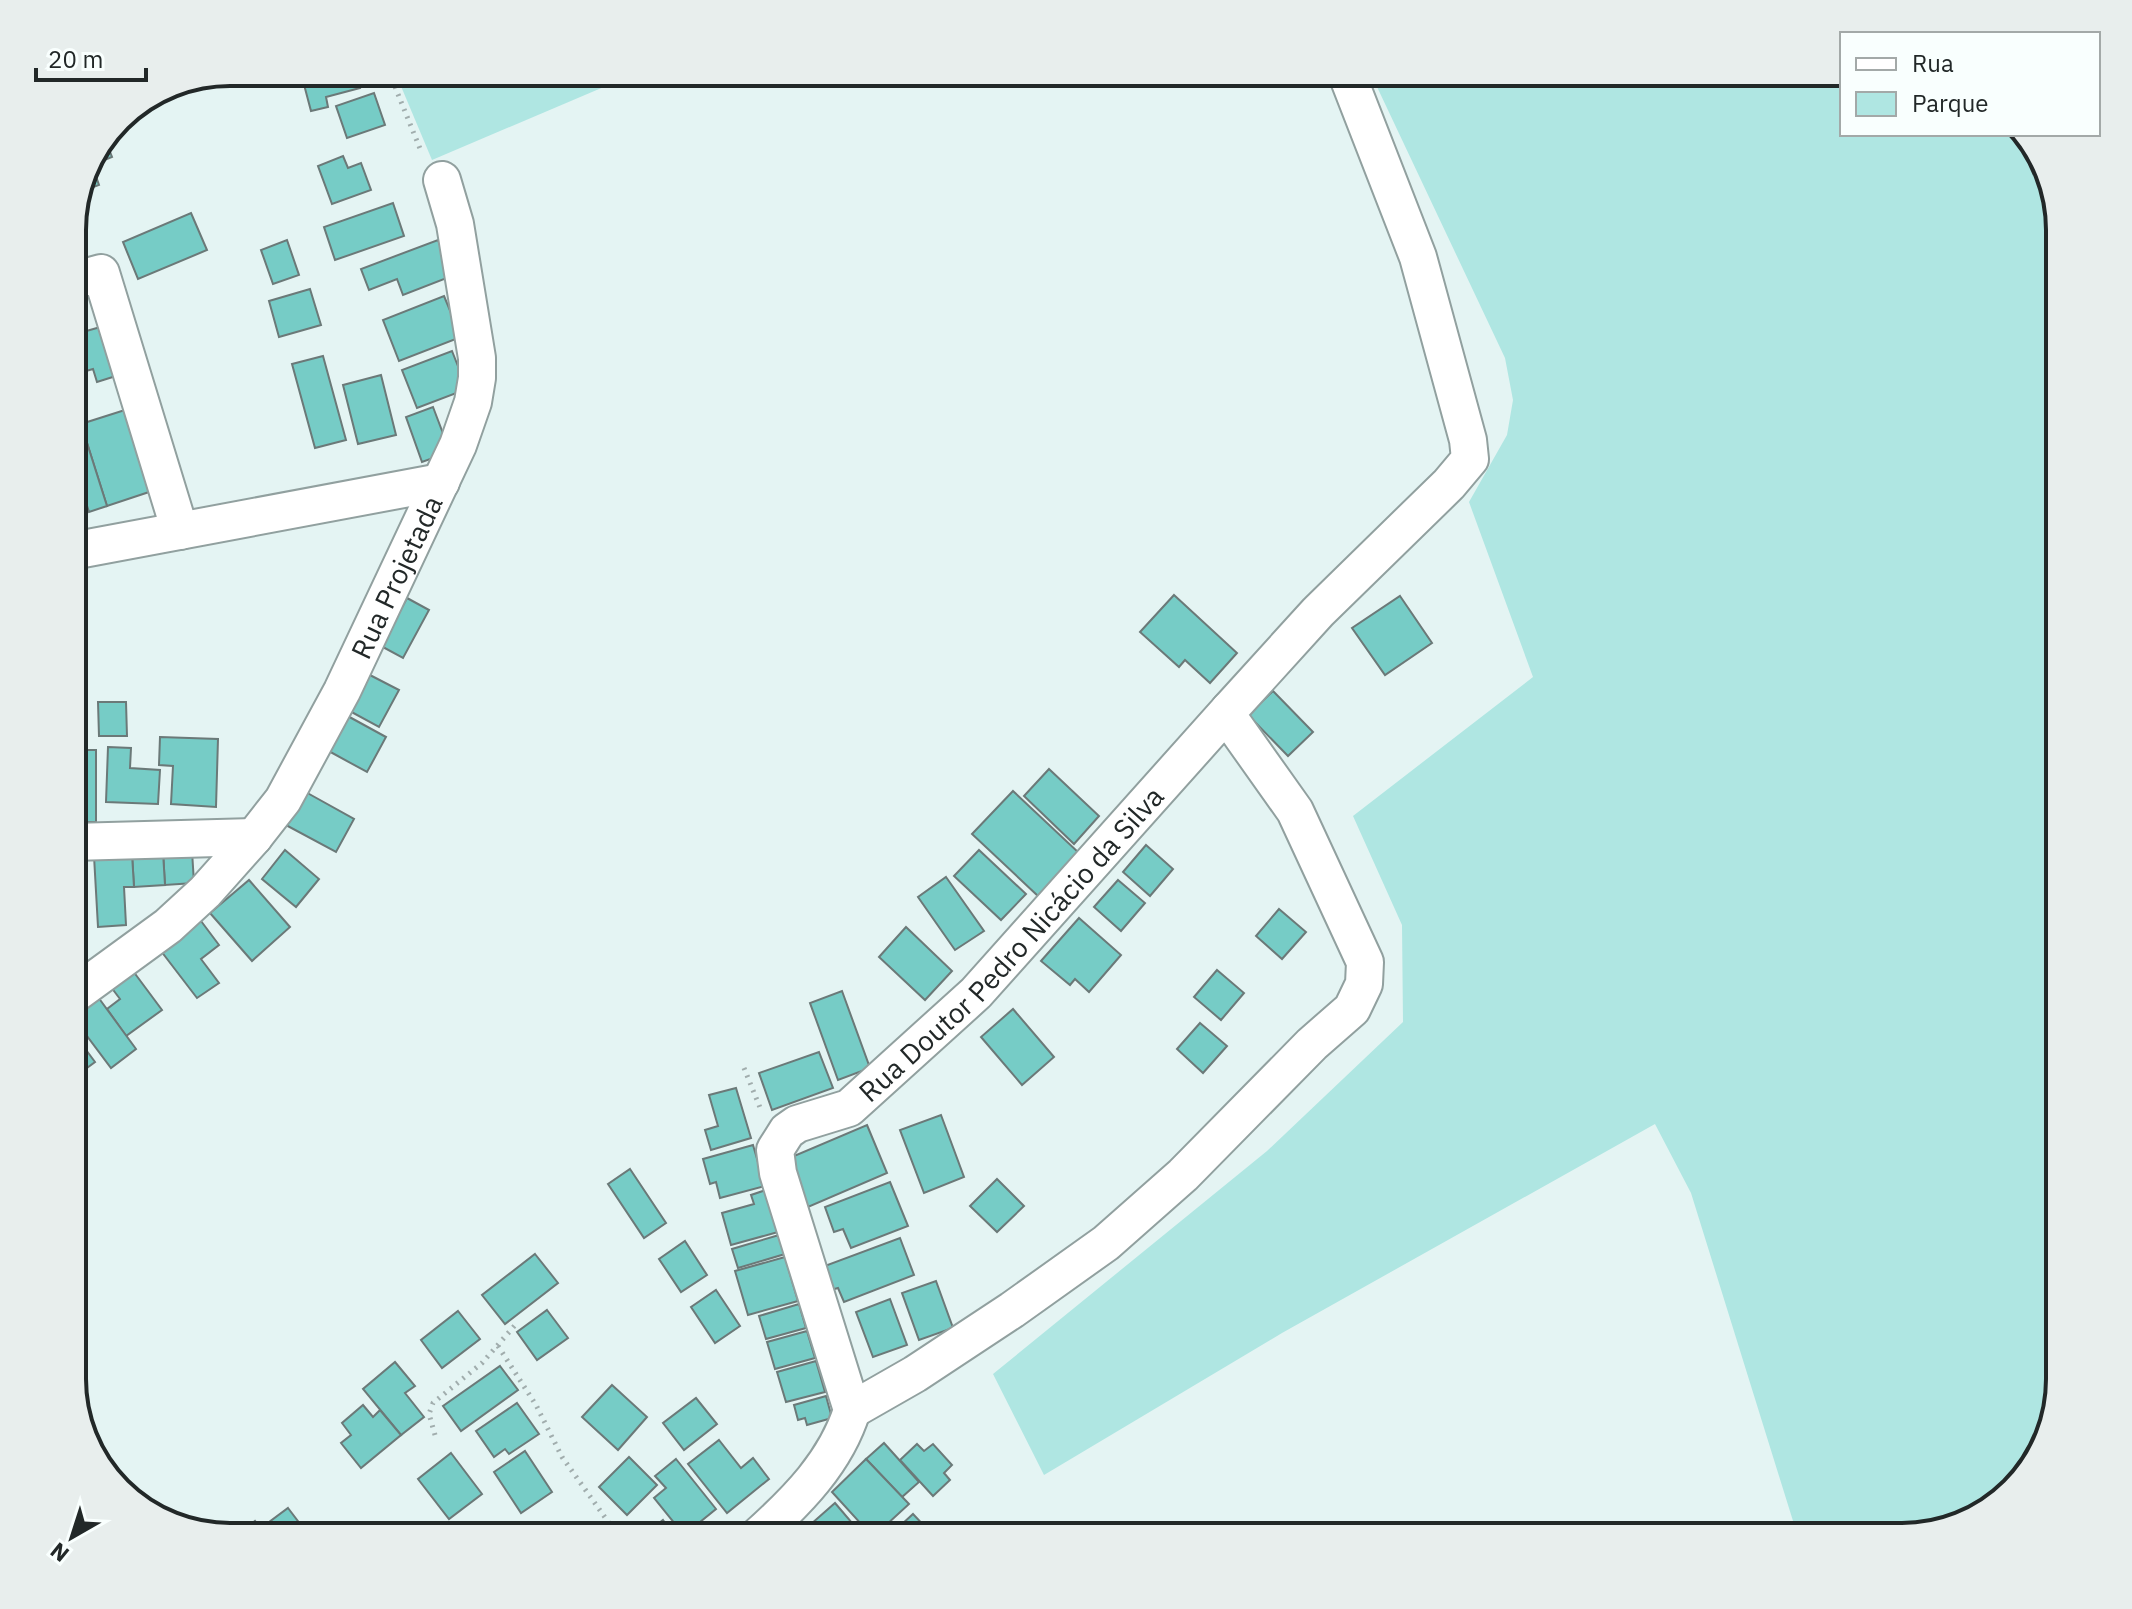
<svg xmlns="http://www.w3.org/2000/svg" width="2132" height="1609" font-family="'IBM Plex Sans',sans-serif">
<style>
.green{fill:#afe6e2}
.building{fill:#76ccc6;stroke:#6b7978;stroke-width:2}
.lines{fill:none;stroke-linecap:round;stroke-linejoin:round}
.minor-casing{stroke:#91a09f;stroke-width:40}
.path{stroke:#a1adad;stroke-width:5;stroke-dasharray:2 6;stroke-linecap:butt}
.minor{stroke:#fff;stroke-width:36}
.labels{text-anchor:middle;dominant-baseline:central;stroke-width:7;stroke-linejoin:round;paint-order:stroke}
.street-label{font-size:28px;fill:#222828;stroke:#f9fffe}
.rim{fill:none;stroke:#222828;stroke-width:4}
</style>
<rect width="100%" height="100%" fill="#e4f4f3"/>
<g class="green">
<path d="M395 72H639L432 160Z"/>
<path d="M1370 72H1842V134H2022L2044 160 2060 229V1380L2027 1476 1972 1521 1902 1537H1798L1691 1193 1655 1124 1282 1333 1044 1475 993 1374 1267 1151 1403 1022 1402 925 1353 816 1533 677 1469 502 1507 435 1513 400 1505 358Z"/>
</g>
<g class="building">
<path d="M356 72 360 88 326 97 328 107 311 111 302 77 321 72Z"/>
<path d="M374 93 385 125 347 138 336 106Z"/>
<path d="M105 139 112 157 92 165 99 185 80 192 88 160Z"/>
<path d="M343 156 348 168 361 163 371 190 332 204 318 166Z"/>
<path d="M393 203 404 236 335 260 324 227Z"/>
<path d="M191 213 207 250 138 279 123 242Z"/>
<path d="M287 240 299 275 273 284 261 250Z"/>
<path d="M438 240 452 276 403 295 397 279 369 290 361 269Z"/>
<path d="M310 289 321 325 279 337 269 301Z"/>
<path d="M444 296 461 337 399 361 383 320Z"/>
<path d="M104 326 119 375 97 382 93 369 79 373 72 350V335Z"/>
<path d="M452 351 467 389 417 408 402 370Z"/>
<path d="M323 356 346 440 315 448 292 364Z"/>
<path d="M381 375 396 435 358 444 343 385Z"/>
<path d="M433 407 450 452 422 462 406 417Z"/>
<path d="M128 409 155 490 107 506 81 424Z"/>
<path d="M81 424 107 506 89 512 72 460V427Z"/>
<path d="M1174 595 1237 653 1210 683 1185 660 1179 667 1140 632Z"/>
<path d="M1400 596 1432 643 1385 675 1352 628Z"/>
<path d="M407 598 429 610 403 658 381 646Z"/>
<path d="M366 673 399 690 379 727 346 709Z"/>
<path d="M1273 691 1313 732 1288 756 1248 715Z"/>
<path d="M98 702H126L127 736H99Z"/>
<path d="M344 714 386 737 367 772 325 749Z"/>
<path d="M160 737 218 739 216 807 171 804 173 766 159 765Z"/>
<path d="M108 747 131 748 130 768 160 770 158 804 106 802Z"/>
<rect x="72" y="750" width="24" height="72"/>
<path d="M1049 769 1099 816 1074 844 1024 796Z"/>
<path d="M302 790 354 819 336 852 284 824Z"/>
<path d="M1013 791 1079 853 1038 896 972 834Z"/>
<path d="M1146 845 1173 869 1150 896 1123 872Z"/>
<path d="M285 850 319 879 296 907 262 879Z"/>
<path d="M979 850 1026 894 1001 920 954 876Z"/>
<path d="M192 851 194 883 165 885 163 852Z"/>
<path d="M163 852 165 885 134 887 132 854Z"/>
<rect x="72" y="854" width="10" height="34"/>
<path d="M132 854 134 887H124L126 925 98 927 94 856Z"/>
<path d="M946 877 984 931 955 950 918 897Z"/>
<path d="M249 880 290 927 252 961 210 913Z"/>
<path d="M1118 880 1145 903 1121 931 1094 907Z"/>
<path d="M72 903H82L80 949 72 948Z"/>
<path d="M1279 909 1306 932 1282 959 1256 936Z"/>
<path d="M1079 918 1121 955 1089 992 1075 979 1070 985 1041 961Z"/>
<path d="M201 921 219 945 201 959 219 983 197 998 161 951Z"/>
<path d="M906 927 952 971 925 1000 879 957Z"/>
<path d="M1217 970 1244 993 1221 1020 1194 997Z"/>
<path d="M133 971 162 1010 126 1036 107 1009 120 999 111 987Z"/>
<path d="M842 991 870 1068 838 1080 810 1003Z"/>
<path d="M98 997 136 1049 111 1068 72 1016Z"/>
<path d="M1013 1009 1054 1057 1022 1085 981 1037Z"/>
<path d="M1200 1023 1227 1046 1203 1073 1177 1049Z"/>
<path d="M72 1031 95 1062 72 1079Z"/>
<path d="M819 1052 833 1088 772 1110 759 1073Z"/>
<path d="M736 1088 751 1138 711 1150 705 1130 718 1126 709 1095Z"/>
<path d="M941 1115 964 1177 924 1193 900 1130Z"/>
<path d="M867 1125 887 1173 808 1207 787 1159Z"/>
<path d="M753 1145 765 1186 720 1198 716 1182 710 1184 703 1159Z"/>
<path d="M630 1169 666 1223 644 1238 608 1184Z"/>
<path d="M997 1179 1024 1206 997 1232 970 1206Z"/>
<path d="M890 1182 908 1226 851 1248 843 1229 834 1232 825 1207Z"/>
<path d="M766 1190 778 1232 731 1245 722 1213 754 1204 751 1195Z"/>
<path d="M779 1235 785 1254 738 1268 732 1249Z"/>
<path d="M900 1238 914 1275 844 1302 838 1288 831 1290 822 1267Z"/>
<path d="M685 1241 707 1275 681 1292 659 1259Z"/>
<path d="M535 1254 558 1283 505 1324 482 1295Z"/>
<path d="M785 1257 798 1301 748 1315 735 1271Z"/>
<path d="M936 1281 953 1328 919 1340 902 1293Z"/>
<path d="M716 1290 740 1326 715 1343 691 1307Z"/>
<path d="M890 1299 907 1345 873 1357 856 1312Z"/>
<path d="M799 1304 806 1328 766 1339 759 1316Z"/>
<path d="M547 1310 568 1338 537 1360 517 1332Z"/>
<path d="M458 1311 480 1339 442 1368 421 1340Z"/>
<path d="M807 1331 815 1358 775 1369 767 1342Z"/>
<path d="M816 1361 825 1392 786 1402 777 1372Z"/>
<path d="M395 1362 415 1386 405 1393 424 1417 401 1435 363 1389Z"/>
<path d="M500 1366 518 1390 461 1431 443 1406Z"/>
<path d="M612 1385 647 1417 618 1450 582 1417Z"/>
<path d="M826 1396 832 1418 807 1425 805 1418 798 1420 794 1405Z"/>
<path d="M696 1398 717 1424 684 1450 663 1423Z"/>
<path d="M517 1403 539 1434 509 1454 505 1449 494 1457 476 1431Z"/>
<path d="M363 1405 373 1417 380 1410 401 1435 361 1468 341 1443 351 1435 342 1423Z"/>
<path d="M719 1440 741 1468 753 1458 769 1479 727 1513 688 1464Z"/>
<path d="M884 1443 919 1482 902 1497 866 1459Z"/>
<path d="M917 1444 924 1451 933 1444 952 1465 944 1473 950 1480 933 1496 900 1460Z"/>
<path d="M525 1451 552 1492 521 1513 494 1472Z"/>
<path d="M451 1453 482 1494 449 1519 418 1479Z"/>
<path d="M629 1457 657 1485 627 1515 599 1487Z"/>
<path d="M676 1459 716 1509 684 1535 654 1498 666 1488 655 1476Z"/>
<path d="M866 1459 909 1504 873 1537 832 1492Z"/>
<path d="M835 1503 864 1537H822L811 1524Z"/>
<path d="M288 1508 310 1537H235L255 1521 261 1528Z"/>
<path d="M913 1514 929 1531 922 1537H888Z"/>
<path d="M663 1520 676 1537H641Z"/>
</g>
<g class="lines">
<g class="minor-casing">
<g id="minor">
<path d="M72 281 101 273 180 531"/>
<path d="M72 551 441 482"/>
<path d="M72 842 254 837"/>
<path id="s1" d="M72 996 168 926 205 892 254 837 283 800 342 691 458 445 473 402 477 378V358L455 224 442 180"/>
<path d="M852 1410 915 1374 1012 1310 1106 1243 1183 1175 1312 1044 1352 1009 1364 984 1365 962 1295 811 1229 718V710L1318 612 1449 484 1470 459 1468 440 1418 257 1346 72"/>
<path id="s2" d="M757 1537C797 1501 836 1462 852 1410L778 1173 775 1150 787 1131 797 1124 849 1108 976 993 1229 710"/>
</g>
</g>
<g class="path">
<path d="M389 72 421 151"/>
<path d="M744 1068 761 1110"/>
<path d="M498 1346 536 1405 562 1457 619 1537"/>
<path d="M435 1435 429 1414 433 1403 482 1363 517 1323"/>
</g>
<use href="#minor" class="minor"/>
</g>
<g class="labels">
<g class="street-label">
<text stroke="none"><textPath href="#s1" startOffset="540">Rua Projetada</textPath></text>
<text stroke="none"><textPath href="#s2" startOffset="752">Rua Doutor Pedro Nicácio da Silva</textPath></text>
</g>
</g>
<path d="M0 0H2132V1609H0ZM230 86H1902A144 144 0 0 1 2046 230V1379A144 144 0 0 1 1902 1523H230A144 144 0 0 1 86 1379V230A144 144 0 0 1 230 86Z" fill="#e8eeed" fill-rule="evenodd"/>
<path class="rim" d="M230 86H1902A144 144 0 0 1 2046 230V1379A144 144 0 0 1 1902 1523H230A144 144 0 0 1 86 1379V230A144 144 0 0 1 230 86Z"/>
<rect x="1840" y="32" width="260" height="104" fill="#f9fffe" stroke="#a3a9a8" stroke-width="2"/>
<rect x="1856" y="58" width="40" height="12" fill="#ffffff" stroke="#a3a9a8" stroke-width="2"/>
<text x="1912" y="72" font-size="24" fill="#222828">Rua</text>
<rect x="1856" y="92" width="40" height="24" fill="#afe6e2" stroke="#a3a9a8" stroke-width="2"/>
<text x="1912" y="112" font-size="24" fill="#222828">Parque</text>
<g transform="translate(72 1537) rotate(219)" stroke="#f9fffe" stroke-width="6" paint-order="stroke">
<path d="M0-6L14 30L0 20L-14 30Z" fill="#222828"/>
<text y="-12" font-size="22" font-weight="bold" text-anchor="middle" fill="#222828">N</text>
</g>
<path d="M36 68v12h110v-12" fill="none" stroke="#222828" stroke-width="4"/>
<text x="48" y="68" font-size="24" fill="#222828" stroke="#f9fffe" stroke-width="6" paint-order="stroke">20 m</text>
</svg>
